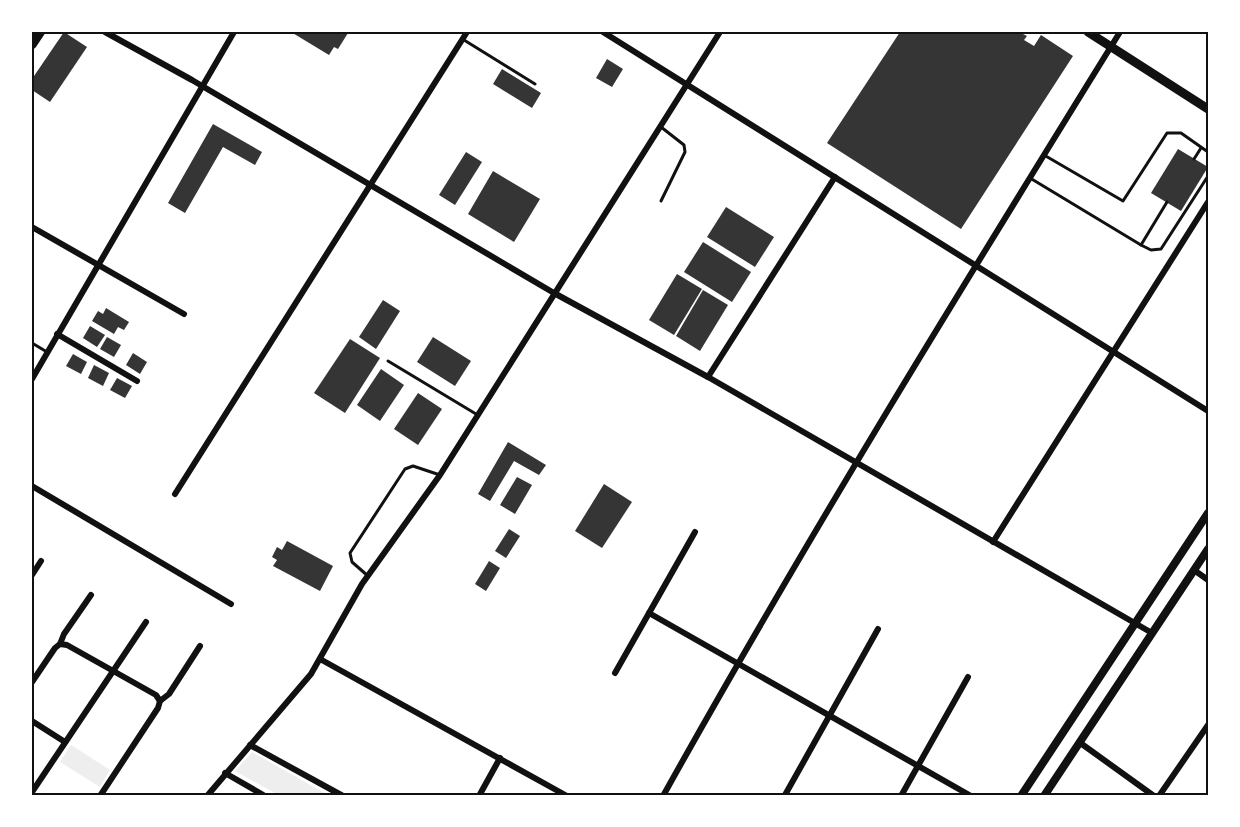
<svg xmlns="http://www.w3.org/2000/svg" width="1240" height="827" font-family="'Crimson Pro',serif">
<style>
.green{fill:#eee}
.building{fill:#353535}
.lines{fill:none;stroke-linecap:round;stroke-linejoin:round}
.service{stroke:#111;stroke-width:3}
.minor{stroke:#111;stroke-width:6}
.tertiary{stroke:#111;stroke-width:8}
.secondary{stroke:#111;stroke-width:9}
.primary{stroke:#111;stroke-width:10}
.neatline{fill:none;stroke:#111;stroke-width:2}
</style>
<rect width="100%" height="100%" fill="#fff"/>
<g class="green">
<path d="M71 745 110 770 100 787 60 762Z"/>
<path d="M252 752 328 795H278L235 771Z"/>
</g>
<g class="building">
<path d="M64 32 87 47 50 102 32 90V79Z"/>
<path d="M291 32H344L348 33 338 49 334 47 329 55Z"/>
<path d="M900 32H1019L1027 36 1024 40 1034 46 1041 35 1073 56 961 229 827 143Z"/>
<path d="M607 59 623 69 612 87 596 78Z"/>
<path d="M502 69 541 93 532 108 493 84Z"/>
<path d="M213 124 262 152 255 165 223 147 185 213 168 203Z"/>
<path d="M1178 149 1208 167 1181 211 1151 193Z"/>
<path d="M466 152 482 162 455 205 439 195Z"/>
<path d="M493 171 540 199 514 242 468 214Z"/>
<path d="M726 207 774 237 755 267 707 237Z"/>
<path d="M703 242 751 272 732 302 684 272Z"/>
<path d="M677 274 702 289 674 335 649 320Z"/>
<path d="M703 290 728 305 700 351 676 336Z"/>
<path d="M383 300 400 311 376 349 359 337Z"/>
<path d="M106 308 129 322 124 330 118 327 114 334 92 321 98 311 103 314Z"/>
<path d="M90 326 105 335 97 347 83 338Z"/>
<path d="M107 337 121 345 114 357 100 349Z"/>
<path d="M433 337 471 361 455 386 417 362Z"/>
<path d="M350 339 380 358 345 413 314 393Z"/>
<path d="M133 353 147 362 140 374 126 365Z"/>
<path d="M73 354 87 362 81 374 66 366Z"/>
<path d="M94 365 109 373 103 386 88 378Z"/>
<path d="M381 369 404 385 380 421 357 405Z"/>
<path d="M117 378 132 386 125 398 110 390Z"/>
<path d="M418 393 442 409 418 445 394 429Z"/>
<path d="M508 442 546 465 539 475 514 461 490 501 478 494Z"/>
<path d="M517 477 532 485 515 514 500 505Z"/>
<path d="M604 484 632 502 602 548 575 531Z"/>
<path d="M509 529 520 536 506 558 495 551Z"/>
<path d="M287 541 333 566 320 591 273 566 277 560 272 557 277 547 282 550Z"/>
<path d="M489 561 500 568 486 591 475 584Z"/>
</g>
<g class="lines">
<g class="service">
<path d="M464 40 535 84"/>
<path d="M1044 155 1123 201 1167 133H1181L1208 152"/>
<path d="M1194 159 1201 148"/>
<path d="M1030 178 1141 245 1151 250 1161 249 1208 176"/>
<path d="M661 201 685 152 684 145 661 127"/>
<path d="M1141 245 1167 202"/>
<path d="M32 343 47 352"/>
<path d="M388 361 476 414"/>
<path d="M368 576 352 562 350 553 405 469 413 466 440 475"/>
</g>
<g class="minor">
<path d="M105 32 192 80 554 293 708 377 1152 633"/>
<path d="M603 32 1208 411"/>
<path d="M32 227 184 314"/>
<path d="M57 334 137 381"/>
<path d="M708 377 835 177"/>
<path d="M32 379 234 32"/>
<path d="M32 486 231 604"/>
<path d="M175 494 467 32"/>
<path d="M993 542 1208 202"/>
<path d="M1194 570 1208 580"/>
<path d="M32 575 41 561"/>
<path d="M649 613 971 796"/>
<path d="M60 644 67 645 156 695 160 701"/>
<path d="M320 659 567 796"/>
<path d="M615 673 695 532"/>
<path d="M32 682 55 648 60 644 64 634 91 595"/>
<path d="M32 721 65 742"/>
<path d="M1079 742 1154 796"/>
<path d="M250 745 343 796"/>
<path d="M225 773 265 796"/>
<path d="M32 792 146 622"/>
<path d="M785 795 878 629"/>
<path d="M100 796 158 708 160 701 169 694 200 646"/>
<path d="M207 796 311 674 362 584 440 475 720 32"/>
<path d="M479 796 500 758"/>
<path d="M663 796C808 536 964 284 1120 32"/>
<path d="M901 796 968 677"/>
<path d="M1159 796 1208 725"/>
</g>
<g class="tertiary">
<path d="M1021 796 1208 513"/>
<path d="M1044 796 1208 549"/>
</g>
<path class="secondary" d="M1088 32 1208 109"/>
<path class="primary" d="M32 44 40 32"/>
</g>
<rect width="1240" height="827" fill="none" stroke="#ffffff" stroke-width="66"/>
<rect x="33" y="33" width="1174" height="761" class="neatline"/>
</svg>
